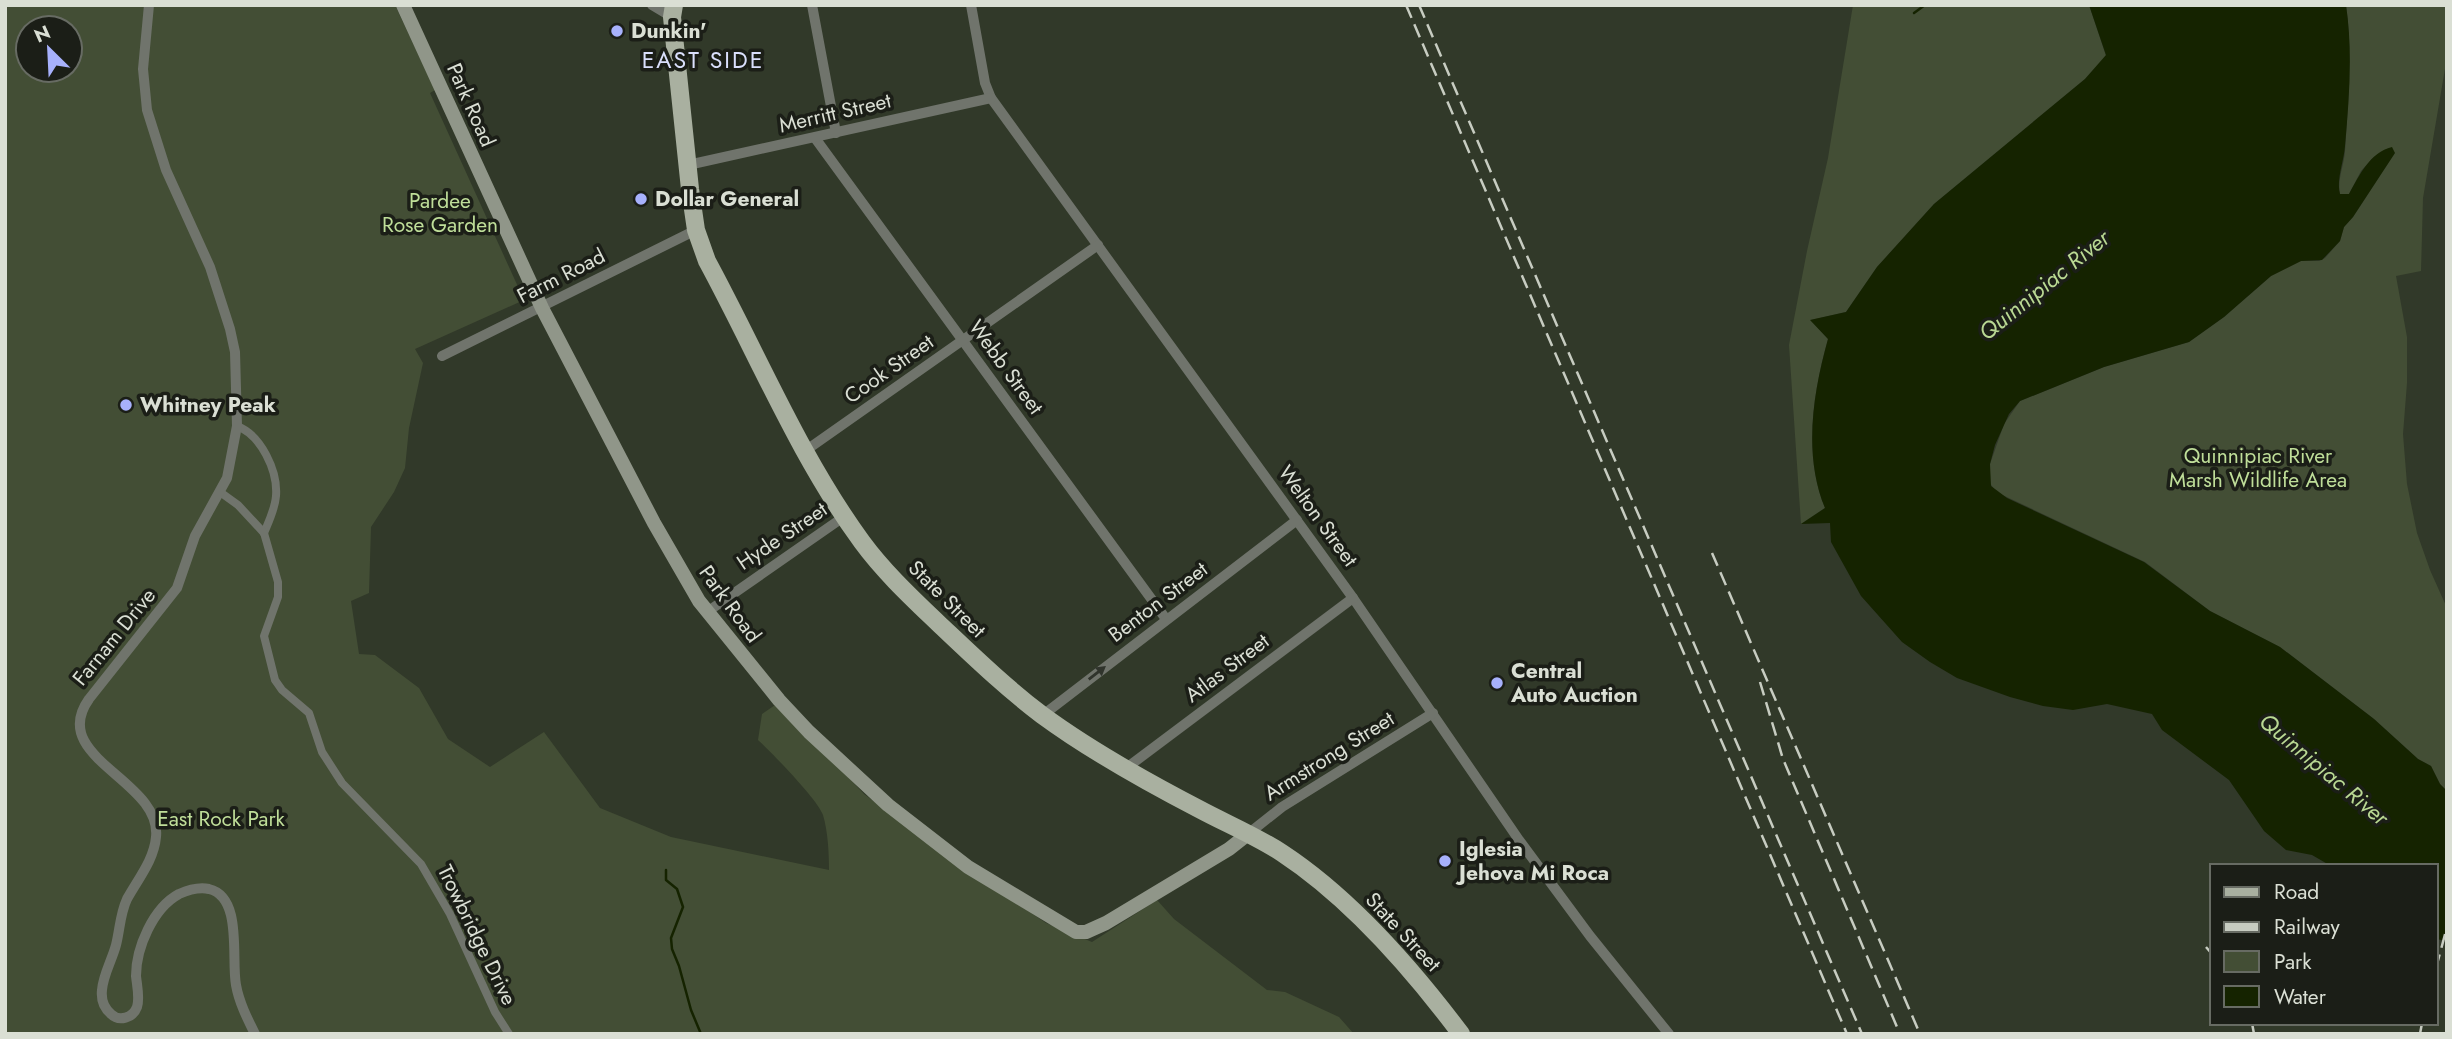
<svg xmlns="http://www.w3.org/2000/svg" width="2452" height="1039" font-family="Jost,sans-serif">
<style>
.green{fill:#434e35;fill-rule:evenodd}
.water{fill:#152300}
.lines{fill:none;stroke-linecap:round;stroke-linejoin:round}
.stream{stroke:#152300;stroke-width:2.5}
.pedestrian{stroke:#70746c;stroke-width:8}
.minor{stroke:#70746c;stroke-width:10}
.secondary{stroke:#909689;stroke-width:14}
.primary{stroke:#a9b0a0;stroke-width:18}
.rail{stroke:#c7ccc1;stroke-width:2.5;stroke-dasharray:14 7;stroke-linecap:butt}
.oneway{fill:#30342c}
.poi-dot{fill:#a7b1fc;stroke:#1b1e17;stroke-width:2.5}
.labels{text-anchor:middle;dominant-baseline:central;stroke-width:7;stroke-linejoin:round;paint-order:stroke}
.poi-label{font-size:21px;font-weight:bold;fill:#dadfd4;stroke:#1b1e17;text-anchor:start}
.street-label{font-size:21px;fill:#dadfd4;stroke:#1b1e17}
.park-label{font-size:21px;fill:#bfde99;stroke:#1b1e17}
.neighbourhood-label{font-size:23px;letter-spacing:2px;fill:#dadffc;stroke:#1b1e17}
.water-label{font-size:23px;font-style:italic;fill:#b9d893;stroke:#1b1e17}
</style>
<rect width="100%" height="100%" fill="#313929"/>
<g class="green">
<path d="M5 5H395L435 90 430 93 524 300 415 349 423 363 409 428 405 468 394 492 371 527 369 593 351 601 359 654 375 655 419 688 448 739 490 767 544 732 600 808 671 837 829 870C829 853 828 832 823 815 818 800 772 753 758 740L762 714 778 703 864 794 972 873 1046 923 1092 942 1157 900 1174 919 1267 990 1285 992 1339 1017 1354 1034H5ZM28 28H70V70H28Z"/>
<path d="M1853 5H2089L2106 56 2085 79 1934 204 1877 267 1846 312 1811 320 1828 339C1813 392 1803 455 1825 508L1801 524 1789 345 1807 251 1828 158Z"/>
<path d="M2346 5H2447V57L2423 198 2421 271 2396 276 2407 337V383L2403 434 2407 484 2417 533 2430 570 2447 608V791L2440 784 2431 766 2418 759 2374 719 2280 647 2210 611 2145 562 1996 492 1990 483V464L2004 424 2020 401 2104 367 2189 342 2224 317 2271 276 2301 261H2319L2325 258 2340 241 2344 227 2353 217 2394 154 2371 160 2361 171 2349 194H2340C2337 181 2344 165 2345 151 2348 103 2353 54 2346 5Z"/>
</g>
<path class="water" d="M2089 5H2346C2353 52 2349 100 2345 146 2344 161 2336 180 2340 194H2349C2359 176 2370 152 2392 147L2395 153 2353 217 2344 227 2340 241 2322 260 2301 261 2271 276 2224 317 2189 342 2104 367 2020 401 2009 414 1995 445 1990 464 1991 486 2007 498 2144 562 2210 611 2280 647 2374 719 2418 759 2431 766 2440 784 2447 791V941L2436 939V866H2331L2312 855 2286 850 2264 831 2229 780 2162 730 2152 714 2107 704 2073 710 2043 706 2010 697 1957 678 1930 662 1902 642 1861 596 1831 542 1830 523 1801 524 1825 508C1803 455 1813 393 1828 339L1810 320 1846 312 1877 267 1934 204 2085 79 2106 55Z"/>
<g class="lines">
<g class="stream">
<path d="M1914 13 1925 5"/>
<path d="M666 870V880L677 889 683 907 671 938 672 949 679 966 691 1010 701 1034"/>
</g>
<g class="pedestrian">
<path d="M237 426C261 435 278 471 276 496 275 509 269 521 264 533"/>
<path d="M220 492 238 505 264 533 278 582V597L264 636 275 680 282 690 309 713 322 752 342 783 421 864 450 914 495 1012 509 1034"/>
</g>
<g class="minor">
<path d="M149 5 143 69 147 110 166 170 210 267 230 329 235 352 237 426 227 478 195 536 177 588 89 699C47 758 162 780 156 837 154 860 138 879 127 899 120 914 120 929 116 945 112 960 103 975 102 990 101 999 104 1008 111 1014 119 1022 133 1018 137 1007 140 998 137 986 136 976 136 948 153 908 179 894 188 890 199 887 209 889 243 897 231 959 236 985 239 1002 247 1018 255 1034"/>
<path d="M652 5 672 17"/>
<path d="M812 5 836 133"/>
<path d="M971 5 985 83 991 98 1353 598 1519 840 1590 936 1669 1034"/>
<path d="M815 138 1166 619"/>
<path d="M688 165 991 98"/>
<path d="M442 356 696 230"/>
<path d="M805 451 1098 245"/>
<path d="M707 612 845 516"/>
<path d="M1043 715 1297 520"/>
<path d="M1125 769 1353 598"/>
<path d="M1248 834 1282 807 1433 713"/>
</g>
<path class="secondary" d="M403 5 542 308 654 523 699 601 779 700 809 732 888 805 968 867 1076 932H1086L1106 923 1229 849 1248 834"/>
<path class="primary" d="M674 5 672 17 690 189 696 230 707 261C758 355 799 456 862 542 884 572 912 598 938 623 972 655 1005 687 1042 715 1091 751 1145 781 1199 809 1227 824 1256 836 1282 853 1349 897 1413 970 1461 1034"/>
<g class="rail">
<path d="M1406 5 1847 1034"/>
<path d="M1419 5 1862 1034"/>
<path d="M1712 553 1920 1034"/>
<path d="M1760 682 1783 759 1900 1034"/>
<path d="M2206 947 2212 954"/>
<path d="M2436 968 2447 927"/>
<path d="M2252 1023 2254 1034"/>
<path d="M2420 1034 2422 1023"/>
</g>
</g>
<defs><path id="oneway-solid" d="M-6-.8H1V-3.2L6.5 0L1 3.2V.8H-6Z" transform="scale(1.75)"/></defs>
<use class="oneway" href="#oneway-solid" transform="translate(1097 673) rotate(-38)"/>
<g class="poi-dot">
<circle cx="617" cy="31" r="7"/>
<circle cx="641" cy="199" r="7"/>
<circle cx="126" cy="405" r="7"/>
<circle cx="1497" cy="683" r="7"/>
<circle cx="1445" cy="861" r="7"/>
</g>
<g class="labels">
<g class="poi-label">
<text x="631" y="31">Dunkin'</text>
<text x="655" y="199">Dollar General</text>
<text x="140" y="405">Whitney Peak</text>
<text x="1511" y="671">Central<tspan x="1511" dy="24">Auto Auction</tspan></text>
<text x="1459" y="849">Iglesia<tspan x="1459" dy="24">Jehova Mi Roca</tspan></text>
</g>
<g class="street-label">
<text transform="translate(471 105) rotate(66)">Park Road</text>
<text transform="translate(835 113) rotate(-13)">Merritt Street</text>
<text transform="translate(561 276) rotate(-27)">Farm Road</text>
<text transform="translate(1006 367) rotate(54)">Webb Street</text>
<text transform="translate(889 369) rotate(-35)">Cook Street</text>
<text transform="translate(1318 516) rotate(54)">Welton Street</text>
<text transform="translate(782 536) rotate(-34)">Hyde Street</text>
<text transform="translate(947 599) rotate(45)">State Street</text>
<text transform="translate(1158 602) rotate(-37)">Benton Street</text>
<text transform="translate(730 604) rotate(54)">Park Road</text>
<text transform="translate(114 637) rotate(-51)">Farnam Drive</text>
<text transform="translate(1227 668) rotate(-37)">Atlas Street</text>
<text transform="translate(1329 756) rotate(-32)">Armstrong Street</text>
<text transform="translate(1403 932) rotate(47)">State Street</text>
<text transform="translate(477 935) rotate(64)">Trowbridge Drive</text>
</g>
<g class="park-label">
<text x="440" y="201">Pardee<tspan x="440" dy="24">Rose Garden</tspan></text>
<text x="2258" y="456">Quinnipiac River<tspan x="2258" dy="24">Marsh Wildlife Area</tspan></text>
<text x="221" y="819">East Rock Park</text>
</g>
<g class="neighbourhood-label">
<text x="703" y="60">EAST SIDE</text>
</g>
<g class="water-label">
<text transform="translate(2044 285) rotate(-39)">Quinnipiac River</text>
<text transform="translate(2324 769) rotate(40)">Quinnipiac River</text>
</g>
</g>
<rect width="2452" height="1039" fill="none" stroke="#dadfd4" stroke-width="14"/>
<rect x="2210" y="864" width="228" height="161" fill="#1b1e17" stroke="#676b63" stroke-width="2"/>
<rect x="2224" y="887" width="35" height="10" fill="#a9b0a0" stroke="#676b63" stroke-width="2"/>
<text x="2274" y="899" font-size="21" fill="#dadfd4">Road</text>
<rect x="2224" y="922" width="35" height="10" fill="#c7ccc1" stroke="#676b63" stroke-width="2"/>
<text x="2274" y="934" font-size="21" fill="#dadfd4">Railway</text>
<rect x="2224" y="951" width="35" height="21" fill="#434e35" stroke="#676b63" stroke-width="2"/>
<text x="2274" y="969" font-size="21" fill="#dadfd4">Park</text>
<rect x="2224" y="986" width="35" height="21" fill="#152300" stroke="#676b63" stroke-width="2"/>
<text x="2274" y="1004" font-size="21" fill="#dadfd4">Water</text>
<g transform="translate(49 49) rotate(336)"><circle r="33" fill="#1b1e17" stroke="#676b63" stroke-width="2"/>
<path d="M0-5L12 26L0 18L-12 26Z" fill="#a7b1fc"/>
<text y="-10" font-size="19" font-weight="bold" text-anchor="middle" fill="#dadfd4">N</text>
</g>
</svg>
